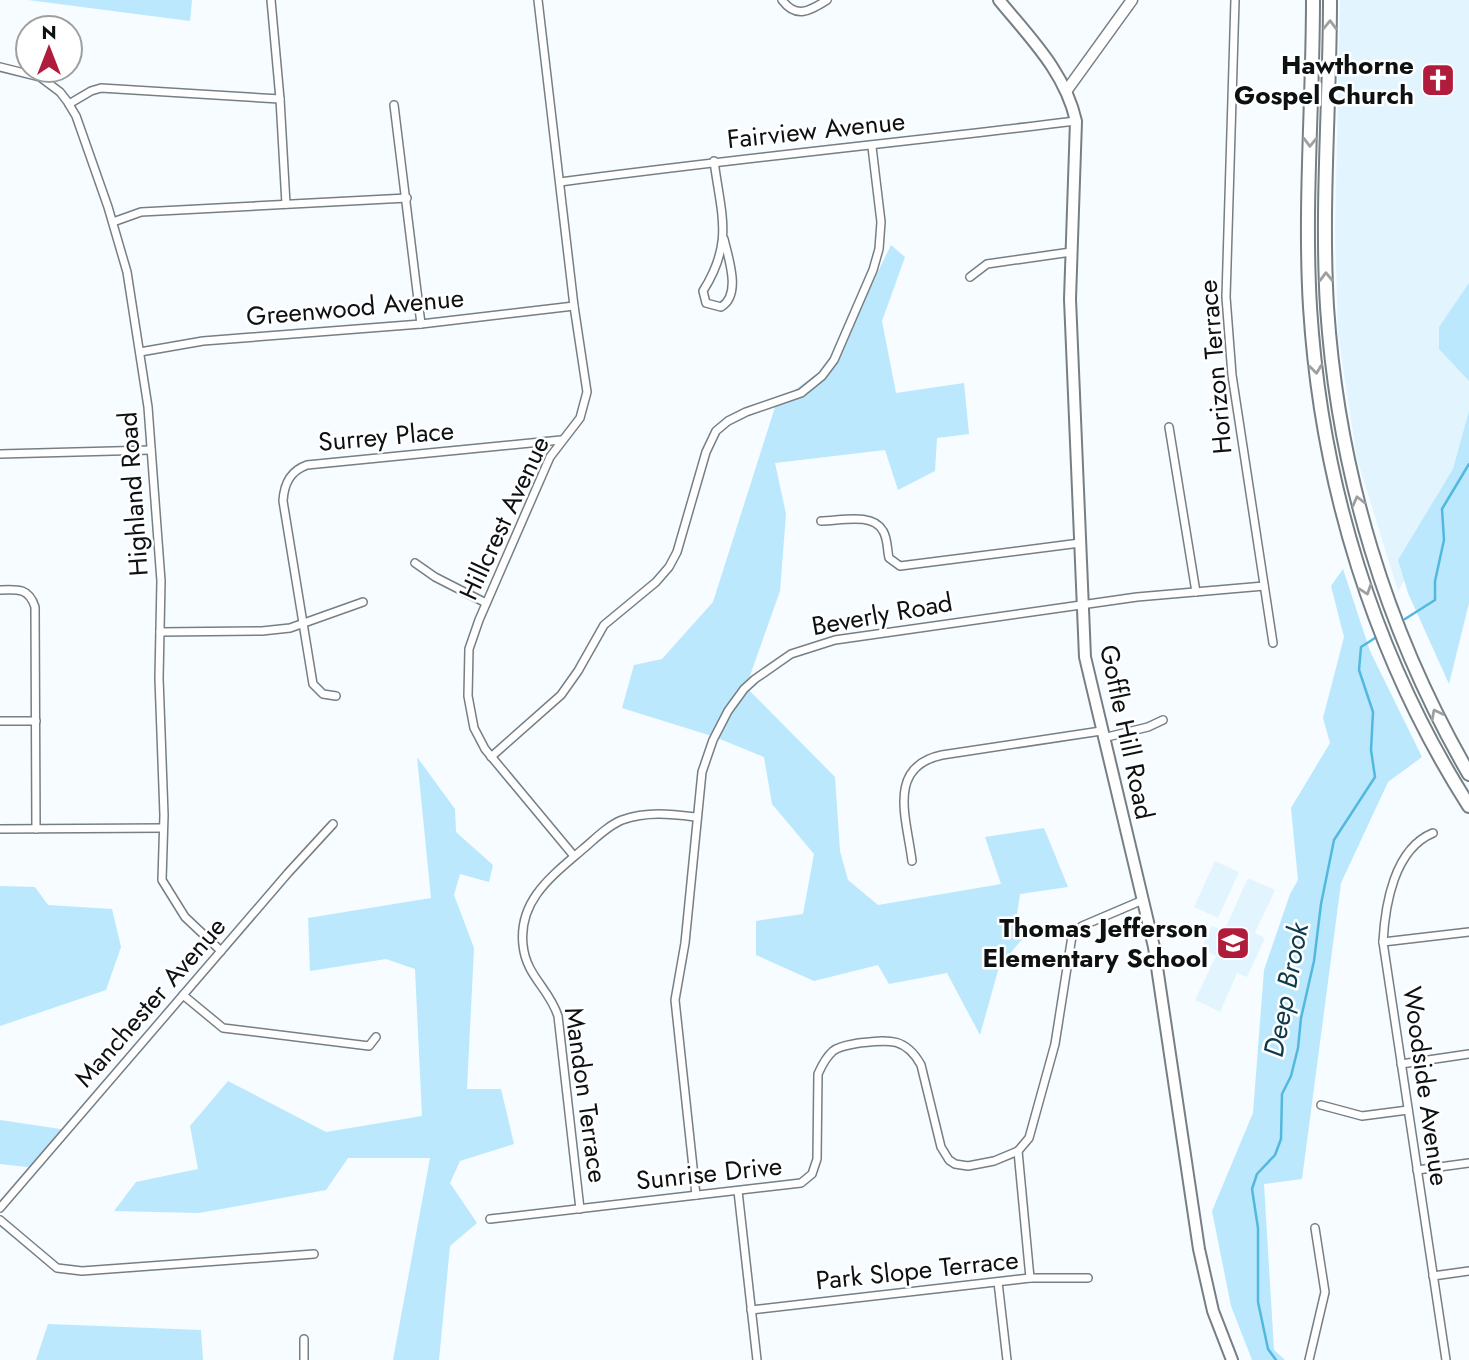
<svg xmlns="http://www.w3.org/2000/svg" width="1469" height="1360" font-family="Jost,sans-serif">
<style>
.built{fill:#e2f5fe}
.green{fill:#bbe8fc}
.lines{fill:none;stroke-linecap:round;stroke-linejoin:round}
.stream{stroke:#53b8df;stroke-width:2.5}
.street-casing{stroke:#767f84;stroke-width:10}
.secondary-casing{stroke:#767f84;stroke-width:13}
.primary-casing{stroke:#767f84;stroke-width:14}
.highway-casing{stroke:#767f84;stroke-width:16}
.street{stroke:#fff;stroke-width:7}
.secondary{stroke:#fff;stroke-width:10}
.primary{stroke:#fff;stroke-width:10}
.highway{stroke:#fff;stroke-width:12}
.oneway{stroke:#9ea0a0}
.labels{text-anchor:middle;dominant-baseline:central;stroke-width:5;stroke-linejoin:round;paint-order:stroke}
.poi-label{font-size:26px;font-weight:bold;fill:#0d1112;stroke:#fff;text-anchor:end}
.street-label{font-size:26px;fill:#0d1112;stroke:#fff}
.water-label{font-size:28px;font-style:italic;fill:#0f3c4c;stroke:#fff}
</style>
<rect width="100%" height="100%" fill="#f6fcff"/>
<g class="built">
<path d="M1340 0H1469V474L1398 591 1357 459 1338 334 1335 232Z"/>
<path d="M1215 861 1239 872 1218 918 1194 907Z"/>
<path d="M1248 878 1275 890 1255 933 1265 938 1247 977 1237 973 1220 1012 1195 1000 1216 956 1201 949 1212 926 1224 931Z"/>
</g>
<g class="green">
<path d="M28 0H192L190 21Z"/>
<path d="M891 245 905 257 882 321 896 393 964 383 969 434 937 438 935 471 898 490 885 450 775 463 786 514 780 591 746 687 835 777 840 851 848 880 878 905 1001 884 985 837 1044 828 1068 887 1020 894 1016 921 1033 926 999 967 980 1035 947 973 889 984 878 965 814 981 756 955V921L803 914 814 854 772 804 764 757 715 737 622 708 634 665 662 659 713 602 776 404 835 360Z"/>
<path d="M1469 283V381L1439 349V327Z"/>
<path d="M1469 411V603L1449 684 1408 593 1398 560 1453 469Z"/>
<path d="M1343 569 1370 651 1422 757 1388 782 1341 883 1302 1179 1264 1184 1274 1350 1285 1360H1252L1231 1306 1212 1211 1253 1113 1264 970 1290 894 1298 880 1291 808 1330 743 1323 718 1344 637 1331 586Z"/>
<path d="M417 757 455 809 456 832 493 865 489 882 460 874 454 895 474 948 467 1089H501L514 1144 460 1161 450 1183 477 1223 450 1246 439 1360H393L430 1158H348L326 1190 199 1213 114 1211 136 1182 198 1169 190 1126 228 1081 326 1132 422 1116 415 969 386 959 310 971 308 918 431 898Z"/>
<path d="M0 886 35 887 48 905 112 909 121 947 106 990 0 1026Z"/>
<path d="M0 1120 67 1130 36 1168 0 1164Z"/>
<path d="M48 1324 201 1330 203 1360H36Z"/>
</g>
<g class="lines">
<g class="stream">
<path d="M1405 619 1435 600V581L1444 540 1442 509 1469 464"/>
<path d="M1276 1360 1268 1349 1258 1302V1228L1252 1189 1257 1174 1275 1155 1281 1139 1282 1094 1291 1076 1298 1048 1301 1018 1314 961 1321 904 1334 840 1375 777 1371 750 1373 712 1359 670 1361 647 1375 638"/>
</g>
<g class="street-casing">
<g id="street">
<path d="M271 0 280 99 286 204"/>
<path d="M538 0 574 306 587 392 580 418 550 457 479 620 469 649 468 696 474 728 485 749 574 856"/>
<path d="M782 0C796 19 810 11 827 0"/>
<path d="M1235 0 1226 297 1232 375 1273 643"/>
<path d="M0 67 40 77 60 92 67 101 76 116 108 207 127 272 148 407 161 581 159 678 164 815 162 880 185 917 221 951"/>
<path d="M69 104 91 91 101 88 280 99"/>
<path d="M394 105 421 324"/>
<path d="M714 161C721 215 734 242 703 291L706 303 721 307C742 295 728 257 724 239"/>
<path d="M560 182C732 159 904 142 1076 121"/>
<path d="M113 222 141 212 407 198"/>
<path d="M970 277 987 264 1071 252"/>
<path d="M140 352 203 341 421 324 574 306"/>
<path d="M1169 427 1196 592"/>
<path d="M0 454 151 450"/>
<path d="M821 521C840 521 873 512 883 531 888 539 887 550 889 558L900 566 1080 543"/>
<path d="M415 563 435 577 486 603"/>
<path d="M0 590C18 589 29 588 35 607L36 829"/>
<path d="M160 632 262 631 290 628 363 602"/>
<path d="M336 696 323 694 313 684 283 501C284 484 290 471 307 465L561 440"/>
<path d="M0 721H36"/>
<path d="M1103 738 1148 727 1163 720"/>
<path d="M491 757 561 695 578 671 604 625 656 582 669 567 677 552 706 452 716 431 728 421 746 412 801 393 822 376 834 360 873 270 879 249 881 222 872 147"/>
<path d="M0 829 163 828"/>
<path d="M1433 833C1394 849 1385 905 1383 942L1446 1360"/>
<path d="M912 861C907 819 886 767 942 755L1101 731"/>
<path d="M1383 942 1469 932"/>
<path d="M183 995 223 1028 369 1046 376 1037"/>
<path d="M1401 1064 1469 1054"/>
<path d="M1321 1105 1362 1116 1408 1110"/>
<path d="M1018 1151 1030 1278"/>
<path d="M1417 1170 1469 1163"/>
<path d="M738 1191 757 1360"/>
<path d="M696 1195 675 1000 685 943 702 772 713 740 728 711 744 689 755 679 791 654 835 640 1137 597 1264 586"/>
<path d="M0 1208 288 873 333 824"/>
<path d="M580 1209 558 1016C549 988 526 976 523 945 518 900 553 875 583 849 595 839 607 826 622 820 647 811 671 814 696 817"/>
<path d="M490 1219 801 1183 812 1174 817 1159 818 1074C822 1065 826 1057 833 1051 841 1045 850 1045 859 1043 887 1040 905 1036 921 1065L941 1147 949 1160 955 1164 968 1166 994 1161 1018 1151 1029 1138 1055 1044 1072 936 1082 926 1143 900"/>
<path d="M0 1220 57 1268 82 1271 314 1254"/>
<path d="M1433 1276 1469 1271"/>
<path d="M998 1282 1007 1360"/>
<path d="M751 1310 1030 1278H1088"/>
<path d="M304 1360V1339"/>
<path d="M1309 1360 1325 1292 1315 1228"/>
</g>
</g>
<g class="secondary-casing">
<path id="secondary" d="M1067 90 1132 0"/>
</g>
<g class="primary-casing">
<path id="primary" d="M999 0C1030 38 1065 72 1076 121L1070 299 1085 657 1154 947 1199 1249 1213 1311 1232 1360"/>
</g>
<g class="highway-casing">
<g id="highway">
<path d="M1313 0C1313 102 1304 205 1310 307 1321 483 1374 657 1469 806"/>
<path d="M1330 0C1330 102 1321 205 1327 307 1338 472 1386 631 1469 774"/>
</g>
</g>
<use href="#street" class="street"/>
<use href="#secondary" class="secondary"/>
<use href="#primary" class="primary"/>
<use href="#highway" class="highway"/>
</g>
<defs><path id="oneway-chevron" d="M-2-3.5L2.5 0L-2 3.5" fill="none" stroke-width="1.6" stroke-linecap="round" stroke-linejoin="round" transform="scale(1.75)"/></defs>
<g class="oneway">
<use href="#oneway-chevron" transform="translate(1330 25) rotate(-89)"/>
<use href="#oneway-chevron" transform="translate(1310 142) rotate(91)"/>
<use href="#oneway-chevron" transform="translate(1326 277) rotate(-91)"/>
<use href="#oneway-chevron" transform="translate(1316 369) rotate(83)"/>
<use href="#oneway-chevron" transform="translate(1358 501) rotate(-104)"/>
<use href="#oneway-chevron" transform="translate(1366 590) rotate(71)"/>
<use href="#oneway-chevron" transform="translate(1436 714) rotate(-117)"/>
</g>
<defs>
<g id="church-square" transform="scale(1.75)"><rect x="-9" y="-9" width="18" height="18" rx="4" fill="#b01c3b" stroke="#fff"/><path d="M-1.2-6h2.4v3.5h3.3v2.4h-3.3V6h-2.4V-.1h-3.3v-2.4h3.3Z" fill="#fff"/></g>
<g id="school-square" transform="scale(1.75)"><rect x="-9" y="-9" width="18" height="18" rx="4" fill="#b01c3b" stroke="#fff"/><path d="M0-5L7-2L0 1L-7-2ZM-4 1L0 2.5L4 1V4Q0 6-4 4Z" fill="#fff"/></g>
</defs>
<g fill-rule="evenodd">
<use href="#church-square" x="1438" y="80"/>
<use href="#school-square" x="1233" y="943"/>
</g>
<g class="labels">
<g class="poi-label">
<text x="1414" y="65">Hawthorne<tspan x="1414" dy="30">Gospel Church</tspan></text>
<text x="1208" y="928">Thomas Jefferson<tspan x="1208" dy="30">Elementary School</tspan></text>
</g>
<g class="street-label">
<text transform="translate(816 130) rotate(-6)">Fairview Avenue</text>
<text transform="translate(355 307) rotate(-5)">Greenwood Avenue</text>
<text transform="translate(1215 367) rotate(-95)">Horizon Terrace</text>
<text transform="translate(386 436) rotate(-5)">Surrey Place</text>
<text transform="translate(133 494) rotate(-94)">Highland Road</text>
<text transform="translate(504 518) rotate(-65)">Hillcrest Avenue</text>
<text transform="translate(882 614) rotate(-10)">Beverly Road</text>
<text transform="translate(1127 732) rotate(78)">Goffle Hill Road</text>
<text transform="translate(150 1002) rotate(-49)">Manchester Avenue</text>
<text transform="translate(1426 1086) rotate(82)">Woodside Avenue</text>
<text transform="translate(586 1095) rotate(82)">Mandon Terrace</text>
<text transform="translate(709 1173) rotate(-6)">Sunrise Drive</text>
<text transform="translate(917 1270) rotate(-6)">Park Slope Terrace</text>
</g>
<g class="water-label">
<text transform="translate(1286 990) rotate(-79)">Deep Brook</text>
</g>
</g>
<g transform="translate(49 49)"><circle r="33" fill="#ffffff" stroke="#9ea0a0" stroke-width="2"/>
<path d="M0-5L12 26L0 18L-12 26Z" fill="#b01c3b"/>
<text y="-10" font-size="19" font-weight="bold" text-anchor="middle" fill="#0d1112">N</text>
</g>
</svg>
